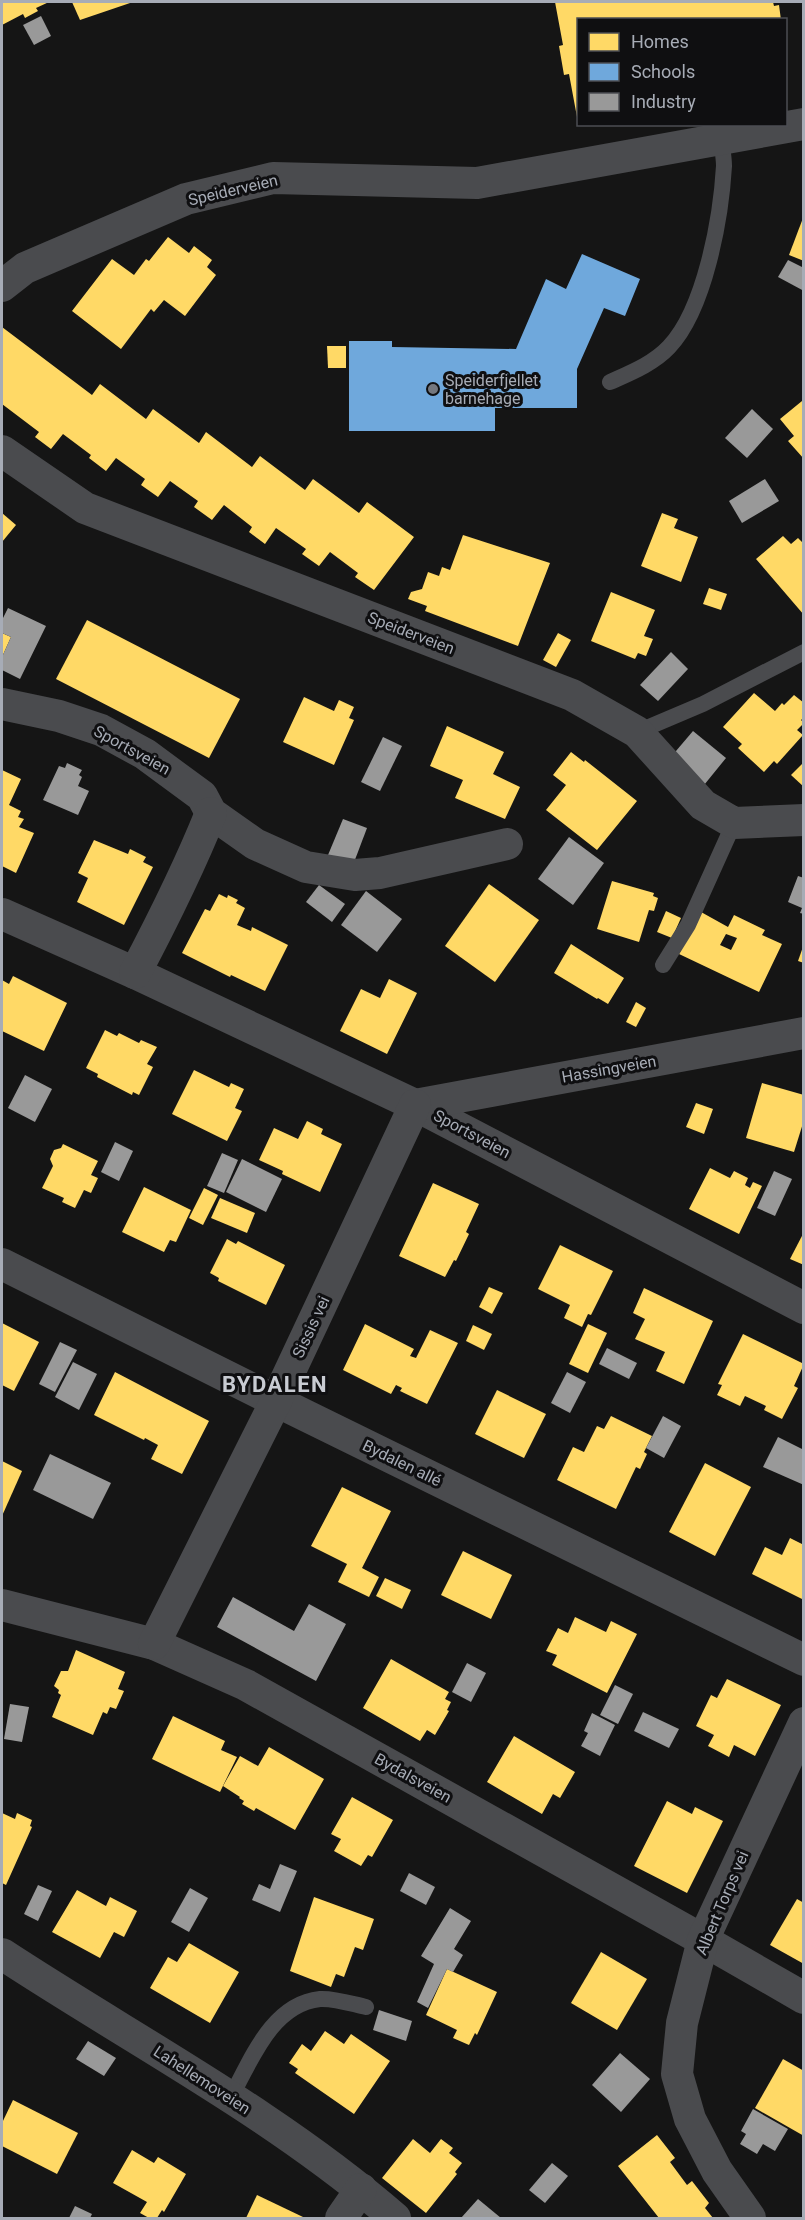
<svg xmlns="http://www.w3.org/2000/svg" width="805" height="2220" font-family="Roboto,sans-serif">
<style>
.homes{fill:#ffd966;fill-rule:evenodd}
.schools{fill:#6fa8dc}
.industry{fill:#999}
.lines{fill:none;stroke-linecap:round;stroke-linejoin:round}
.service{stroke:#4a4b4e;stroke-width:16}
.minor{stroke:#4a4b4e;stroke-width:32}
.poi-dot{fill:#74777e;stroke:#0f0f11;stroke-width:2}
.labels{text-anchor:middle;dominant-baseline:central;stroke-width:6;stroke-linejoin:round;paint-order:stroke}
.street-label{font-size:16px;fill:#a7acb6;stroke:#0f0f11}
.poi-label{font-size:16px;fill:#a7acb6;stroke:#0f0f11;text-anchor:start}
.district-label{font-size:22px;font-weight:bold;letter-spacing:1.5px;fill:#c8cbd2;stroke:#0f0f11}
</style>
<rect width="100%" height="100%" fill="#151515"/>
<g class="homes">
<path d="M2 2H49L36 8 38 11 25 18 23 14 2 25Z"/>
<path d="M72 2H133L80 20Z"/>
<path d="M555 2H773L774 6 779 5 781 20H578L577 117 569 74 564 75 559 46 563 45Z"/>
<path d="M803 218H804V261L789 255Z"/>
<path d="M168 237 189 253 194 246 212 260 207 267 216 275 185 316 164 300 154 312 151 309 121 349 72 311 112 259 134 275 146 259 149 261Z"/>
<path d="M2 327 92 395 100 384 146 419 153 409 199 443 206 432 252 467 260 456 305 490 313 479 359 513 367 502 414 537 374 590 355 577 358 573 330 552 319 566 302 554 306 549 276 528 265 544 249 532 252 527 224 505 212 520 194 507 198 501 170 481 158 497 141 485 145 479 116 458 106 471 89 458 91 455 63 434 51 449 35 437 39 432 2 404Z"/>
<path d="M327 346H346V368H328Z"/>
<path d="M802 401 804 403V459L788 441 794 436 780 419Z"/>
<path d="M2 513 16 525 2 542Z"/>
<path d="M662 513 678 519 674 528 698 537 681 582 641 566Z"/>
<path d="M463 535 550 563 518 646 425 611 427 606 408 599 411 592 422 589 428 572 439 576 442 567 450 570Z"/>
<path d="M783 536 791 544 798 538 804 544V615L756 559Z"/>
<path d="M709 588 727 594 721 610 703 604Z"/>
<path d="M611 592 655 610 644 636 653 639 646 656 638 653 635 659 591 641Z"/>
<path d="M87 620 240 699 209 758 56 679Z"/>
<path d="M2 633 11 637 2 657Z"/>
<path d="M558 633 571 640 556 667 543 660Z"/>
<path d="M754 693 775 711 782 703 784 705 794 695 804 703V717L801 720 804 723 797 730 803 735 777 764 774 761 764 772 738 748 742 744 723 727Z"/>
<path d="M304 697 334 711 339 700 354 707 349 718 354 720 334 765 283 742Z"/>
<path d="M447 726 504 752 493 774 520 787 505 819 455 798 463 780 430 766Z"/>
<path d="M571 752 584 762 585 760 637 801 597 850 546 810 566 785 553 775Z"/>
<path d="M804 762V787L791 775Z"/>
<path d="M2 770 21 779 9 805 21 811 18 817 24 819 19 827 34 833 16 873 2 866Z"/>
<path d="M94 840 128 854 130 849 146 857 143 862 153 867 124 925 77 902 88 878 78 873Z"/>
<path d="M612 881 654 893 653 896 658 898 654 911 649 910 639 942 597 929Z"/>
<path d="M489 884 539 920 495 982 445 946Z"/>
<path d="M219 894 227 898 228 895 238 900 236 903 245 908 237 925 251 931 252 927 288 945 265 991 231 975 230 977 182 953 205 909 210 911Z"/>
<path d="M666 911 681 918 672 938 657 932Z"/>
<path d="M701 912 728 927 734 915 765 930 762 935 782 944 759 992 679 954ZM726 934 737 938 731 950 720 945Z"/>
<path d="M571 944 624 978 608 1004 598 998 597 999 554 973Z"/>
<path d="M804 944V963L798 961Z"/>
<path d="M13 976 67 1003 44 1051 2 1031V980L9 984Z"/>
<path d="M389 979 417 993 387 1054 340 1031 361 989 380 998Z"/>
<path d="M636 1002 646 1008 636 1027 626 1022Z"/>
<path d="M105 1030 117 1036 119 1033 139 1043 141 1040 157 1047 147 1064 153 1067 139 1095 133 1092 132 1095 97 1077 98 1074 86 1068Z"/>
<path d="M194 1070 229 1087 231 1083 244 1089 235 1108 242 1111 227 1141 172 1114Z"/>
<path d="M762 1083 804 1095V1120L794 1152 746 1138Z"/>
<path d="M696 1103 713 1109 704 1134 686 1127Z"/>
<path d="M307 1121 323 1129 321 1134 342 1144 320 1192 282 1174 283 1171 259 1160 274 1128 298 1139Z"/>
<path d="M63 1144 98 1161 91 1175 98 1178 91 1193 84 1190 75 1208 62 1202 64 1198 42 1188 53 1166 50 1159 54 1150 61 1148Z"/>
<path d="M710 1168 730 1178 734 1171 748 1178 745 1185 750 1188 753 1182 762 1186 739 1234 689 1209Z"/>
<path d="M433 1183 479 1204 466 1232 469 1234 456 1261 454 1260 445 1277 399 1256Z"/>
<path d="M144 1187 191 1210 176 1242 170 1240 164 1252 122 1232Z"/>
<path d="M204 1188 218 1195 203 1225 189 1218Z"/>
<path d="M220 1198 255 1213 247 1233 211 1218Z"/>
<path d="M804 1232V1265L790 1259Z"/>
<path d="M227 1239 236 1244 238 1241 285 1265 266 1305 218 1281 219 1278 210 1273Z"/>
<path d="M560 1245 613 1271 591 1315 588 1314 582 1327 564 1318 570 1305 538 1289Z"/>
<path d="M489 1287 503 1293 492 1314 479 1307Z"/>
<path d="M644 1288 713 1321 684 1384 656 1371 665 1352 635 1339 645 1319 633 1313Z"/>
<path d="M2 1323 39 1342 14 1391 2 1385Z"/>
<path d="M365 1324 414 1349 410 1356 416 1358 430 1330 458 1343 427 1404 400 1391 402 1388 396 1385 391 1394 343 1370Z"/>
<path d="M588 1324 607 1333 588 1373 569 1364Z"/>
<path d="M473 1325 492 1334 484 1350 466 1341Z"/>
<path d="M743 1334 804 1364 794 1386 798 1388 782 1419 764 1410 766 1406 745 1396 740 1406 717 1395 722 1385 718 1384Z"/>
<path d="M115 1372 209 1421 182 1474 151 1459 158 1445 145 1438 144 1440 94 1415Z"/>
<path d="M497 1390 546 1414 524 1458 475 1434Z"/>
<path d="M611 1416 652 1436 644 1452 647 1454 640 1469 636 1467 616 1509 557 1480 573 1447 584 1452 597 1426 604 1429Z"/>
<path d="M2 1461 22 1471 2 1516Z"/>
<path d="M705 1463 751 1487 715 1556 669 1532Z"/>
<path d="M342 1487 391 1511 362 1568 379 1577 369 1597 338 1582 347 1564 311 1546Z"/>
<path d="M790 1538 804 1545V1600L752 1574 765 1547 782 1555Z"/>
<path d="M463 1551 512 1575 491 1619 441 1595Z"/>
<path d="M385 1578 411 1590 402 1609 376 1596Z"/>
<path d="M575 1617 606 1632 611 1621 637 1634 607 1693 552 1665 557 1655 546 1651 558 1628 568 1633Z"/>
<path d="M76 1650 125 1672 118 1689 124 1691 116 1709 110 1707 107 1714 103 1712 93 1735 52 1717 61 1695 58 1693 59 1690 54 1686 61 1671H68Z"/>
<path d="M391 1659 449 1692 445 1699 451 1702 447 1710 449 1711 435 1735 427 1730 420 1741 363 1708Z"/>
<path d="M727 1679 781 1705 755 1756 734 1745 729 1757 708 1746 714 1735 696 1726 711 1695 717 1698Z"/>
<path d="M173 1716 225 1741 221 1750 237 1757 220 1792 152 1759Z"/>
<path d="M514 1736 575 1772 560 1798 553 1794 542 1814 487 1782Z"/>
<path d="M269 1747 324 1779 295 1830 256 1808 254 1811 242 1804 244 1801 239 1798 240 1797 223 1786 240 1756 258 1766Z"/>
<path d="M352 1797 393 1820 372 1857 368 1855 361 1866 334 1851 341 1839 331 1834Z"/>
<path d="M667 1801 692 1814 695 1807 723 1821 687 1893 634 1866Z"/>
<path d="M2 1813 15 1819 17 1813 32 1820 30 1826 32 1827 6 1885 2 1883Z"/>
<path d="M77 1890 106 1906 110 1897 137 1911 124 1937 114 1932 100 1958 52 1932Z"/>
<path d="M314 1897 374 1919 363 1950 355 1947 344 1977 336 1974 331 1987 290 1971Z"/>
<path d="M797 1899 804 1903V1964L770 1945Z"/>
<path d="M189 1943 239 1972 210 2023 150 1988 168 1957 177 1962Z"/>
<path d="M601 1952 647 1979 617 2030 571 2003Z"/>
<path d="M447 1969 497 1992 477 2035 475 2033 469 2045 453 2038 457 2030 426 2015Z"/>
<path d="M325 2031 344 2044 351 2034 390 2061 354 2114 295 2073 298 2069 289 2063 302 2044 311 2051Z"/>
<path d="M783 2059 804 2071V2136L755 2108Z"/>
<path d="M13 2100 78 2133 57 2174 2 2146V2123Z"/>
<path d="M657 2135 675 2158 670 2162 687 2185 692 2181 709 2203 705 2208 713 2218H659L618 2166Z"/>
<path d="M413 2139 430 2153 441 2139 453 2148 449 2153 462 2163 455 2172 457 2174 426 2213 382 2178Z"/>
<path d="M132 2150 154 2163 158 2157 186 2174 164 2212 162 2210 157 2218H149L140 2213 147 2202 113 2183Z"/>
<path d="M257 2195 303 2217 302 2218H246Z"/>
</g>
<path class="schools" d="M582 254 640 279 625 316 604 308 577 369V408H495V431H349V341H392V347L516 349 546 279 566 289Z"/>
<g class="industry">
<path d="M41 16 51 36 34 45 23 25Z"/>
<path d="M788 260 804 268V291L778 277Z"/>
<path d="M752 409 773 429 747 458 725 438Z"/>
<path d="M765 479 779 501 742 523 729 501Z"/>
<path d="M8 608 46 626 20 679 2 670V657L11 637 2 633V620Z"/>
<path d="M671 652 688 669 658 701 640 685Z"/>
<path d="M693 731 726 758 700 790 675 761 676 751Z"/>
<path d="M383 737 402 746 380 791 361 782Z"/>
<path d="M67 763 82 770 79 775 82 777 78 786 89 791 78 815 43 800 59 766 65 768Z"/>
<path d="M343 819 367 828 353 865 328 855Z"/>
<path d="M569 837 604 863 573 905 538 879Z"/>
<path d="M798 876 804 878V914L800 913 802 908 788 902Z"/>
<path d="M319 885 345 904 332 922 306 902Z"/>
<path d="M366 891 402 919 377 952 341 925Z"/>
<path d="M25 1075 52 1089 35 1122 8 1108Z"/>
<path d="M115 1142 133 1151 119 1181 101 1172Z"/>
<path d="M222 1153 238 1160 224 1193 207 1186Z"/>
<path d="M242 1159 282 1179 266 1212 226 1192Z"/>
<path d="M774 1171 792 1179 775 1216 757 1208Z"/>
<path d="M60 1342 77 1350 55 1392 39 1384Z"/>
<path d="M607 1348 637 1363 629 1379 599 1364Z"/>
<path d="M73 1362 97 1374 79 1410 55 1397Z"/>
<path d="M567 1372 586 1382 570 1413 551 1403Z"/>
<path d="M663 1416 681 1426 664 1458 646 1448Z"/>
<path d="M778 1437 804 1450V1485L763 1467Z"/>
<path d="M50 1454 111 1483 93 1519 33 1490Z"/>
<path d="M233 1597 294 1631 309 1604 346 1624 316 1681 217 1627Z"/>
<path d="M467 1663 486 1673 471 1702 452 1692Z"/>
<path d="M615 1685 633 1694 618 1724 600 1715Z"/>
<path d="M10 1704 29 1707 22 1742 4 1739Z"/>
<path d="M643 1712 679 1729 669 1748 634 1731Z"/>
<path d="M592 1713 615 1725 600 1756 581 1746 588 1733 584 1731Z"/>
<path d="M280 1864 297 1871 280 1912 252 1900 259 1884 270 1889Z"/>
<path d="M409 1873 435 1887 426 1905 400 1891Z"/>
<path d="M38 1885 52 1891 38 1921 24 1914Z"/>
<path d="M190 1888 208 1898 189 1932 171 1922Z"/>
<path d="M450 1908 471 1921 454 1949 463 1955 453 1972 447 1969 428 2008 417 2002 434 1964 421 1956Z"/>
<path d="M379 2010 412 2021 406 2041 373 2030Z"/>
<path d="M88 2041 116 2058 104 2076 76 2059Z"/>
<path d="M620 2053 650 2079 621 2112 592 2085Z"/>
<path d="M753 2109 788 2129 775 2151 763 2144 757 2154 740 2144 746 2134 741 2131Z"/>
<path d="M552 2163 568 2176 545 2203 529 2190Z"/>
<path d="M478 2199 501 2218H461Z"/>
<path d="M75 2206 92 2214 90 2218H69Z"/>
</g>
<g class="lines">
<g class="service">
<path d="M610 382C630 373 653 364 669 347 705 309 721 218 724 166 724 157 722 148 721 139"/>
<path d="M637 732 703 704 804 652"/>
<path d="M663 965 688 925 734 823"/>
<path d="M231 2097C251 2060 272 2004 320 1999 334 1998 352 2004 366 2007"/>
</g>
<g class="minor">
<path d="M2 286 25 268 186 199 273 178 477 183 804 124"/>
<path d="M2 451 85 508 572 695 637 732 703 805 734 823 804 820"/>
<path d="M2 704 59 716 101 730 145 754 202 796 211 813 255 844 306 867 355 875 380 873 507 844"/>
<path d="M2 914 135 973 415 1105 804 1308"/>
<path d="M135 973C163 920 189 868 211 813"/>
<path d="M415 1105 804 1033"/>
<path d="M2 1264 276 1401 804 1660"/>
<path d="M2 1605 154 1644 246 1685 703 1940 804 1998"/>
<path d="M154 1644 276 1401 415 1105"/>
<path d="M2 1954C133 2040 275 2114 395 2218"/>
<path d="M341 2218 361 2189"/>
<path d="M750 2218 717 2171 690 2119 677 2074 682 2023 703 1940 804 1723"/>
</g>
</g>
<circle class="poi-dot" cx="433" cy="389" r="6"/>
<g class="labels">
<g class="street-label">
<text transform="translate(233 190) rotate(-13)">Speiderveien</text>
<text transform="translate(411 633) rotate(21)">Speiderveien</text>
<text transform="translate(132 750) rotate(29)">Sportsveien</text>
<text transform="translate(609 1069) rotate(-10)">Hassingveien</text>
<text transform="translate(472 1134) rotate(28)">Sportsveien</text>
<text transform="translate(311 1327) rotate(-65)">Sissis vei</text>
<text transform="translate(402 1463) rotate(26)">Bydalen allé</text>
<text transform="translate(413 1778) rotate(29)">Bydalsveien</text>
<text transform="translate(722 1903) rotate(-67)">Albert Torps vei</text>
<text transform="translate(202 2080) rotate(33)">Lahellemoveien</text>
</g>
<g class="poi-label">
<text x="445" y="380">Speiderfjellet<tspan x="445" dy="18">barnehage</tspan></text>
</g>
<g class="district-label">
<text x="275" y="1384">BYDALEN</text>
</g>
</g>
<rect width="805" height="2220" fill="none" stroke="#a7acb6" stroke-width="6"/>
<rect x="577" y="18" width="210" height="108" fill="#0f0f11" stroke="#4c4e53" stroke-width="1.5"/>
<rect x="589" y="33" width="30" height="18" fill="#ffd966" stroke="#4c4e53" stroke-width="1.5"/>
<text x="631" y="48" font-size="18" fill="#a7acb6">Homes</text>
<rect x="589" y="63" width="30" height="18" fill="#6fa8dc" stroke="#4c4e53" stroke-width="1.5"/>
<text x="631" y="78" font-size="18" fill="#a7acb6">Schools</text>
<rect x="589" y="93" width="30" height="18" fill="#999999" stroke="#4c4e53" stroke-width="1.5"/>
<text x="631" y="108" font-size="18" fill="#a7acb6">Industry</text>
</svg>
